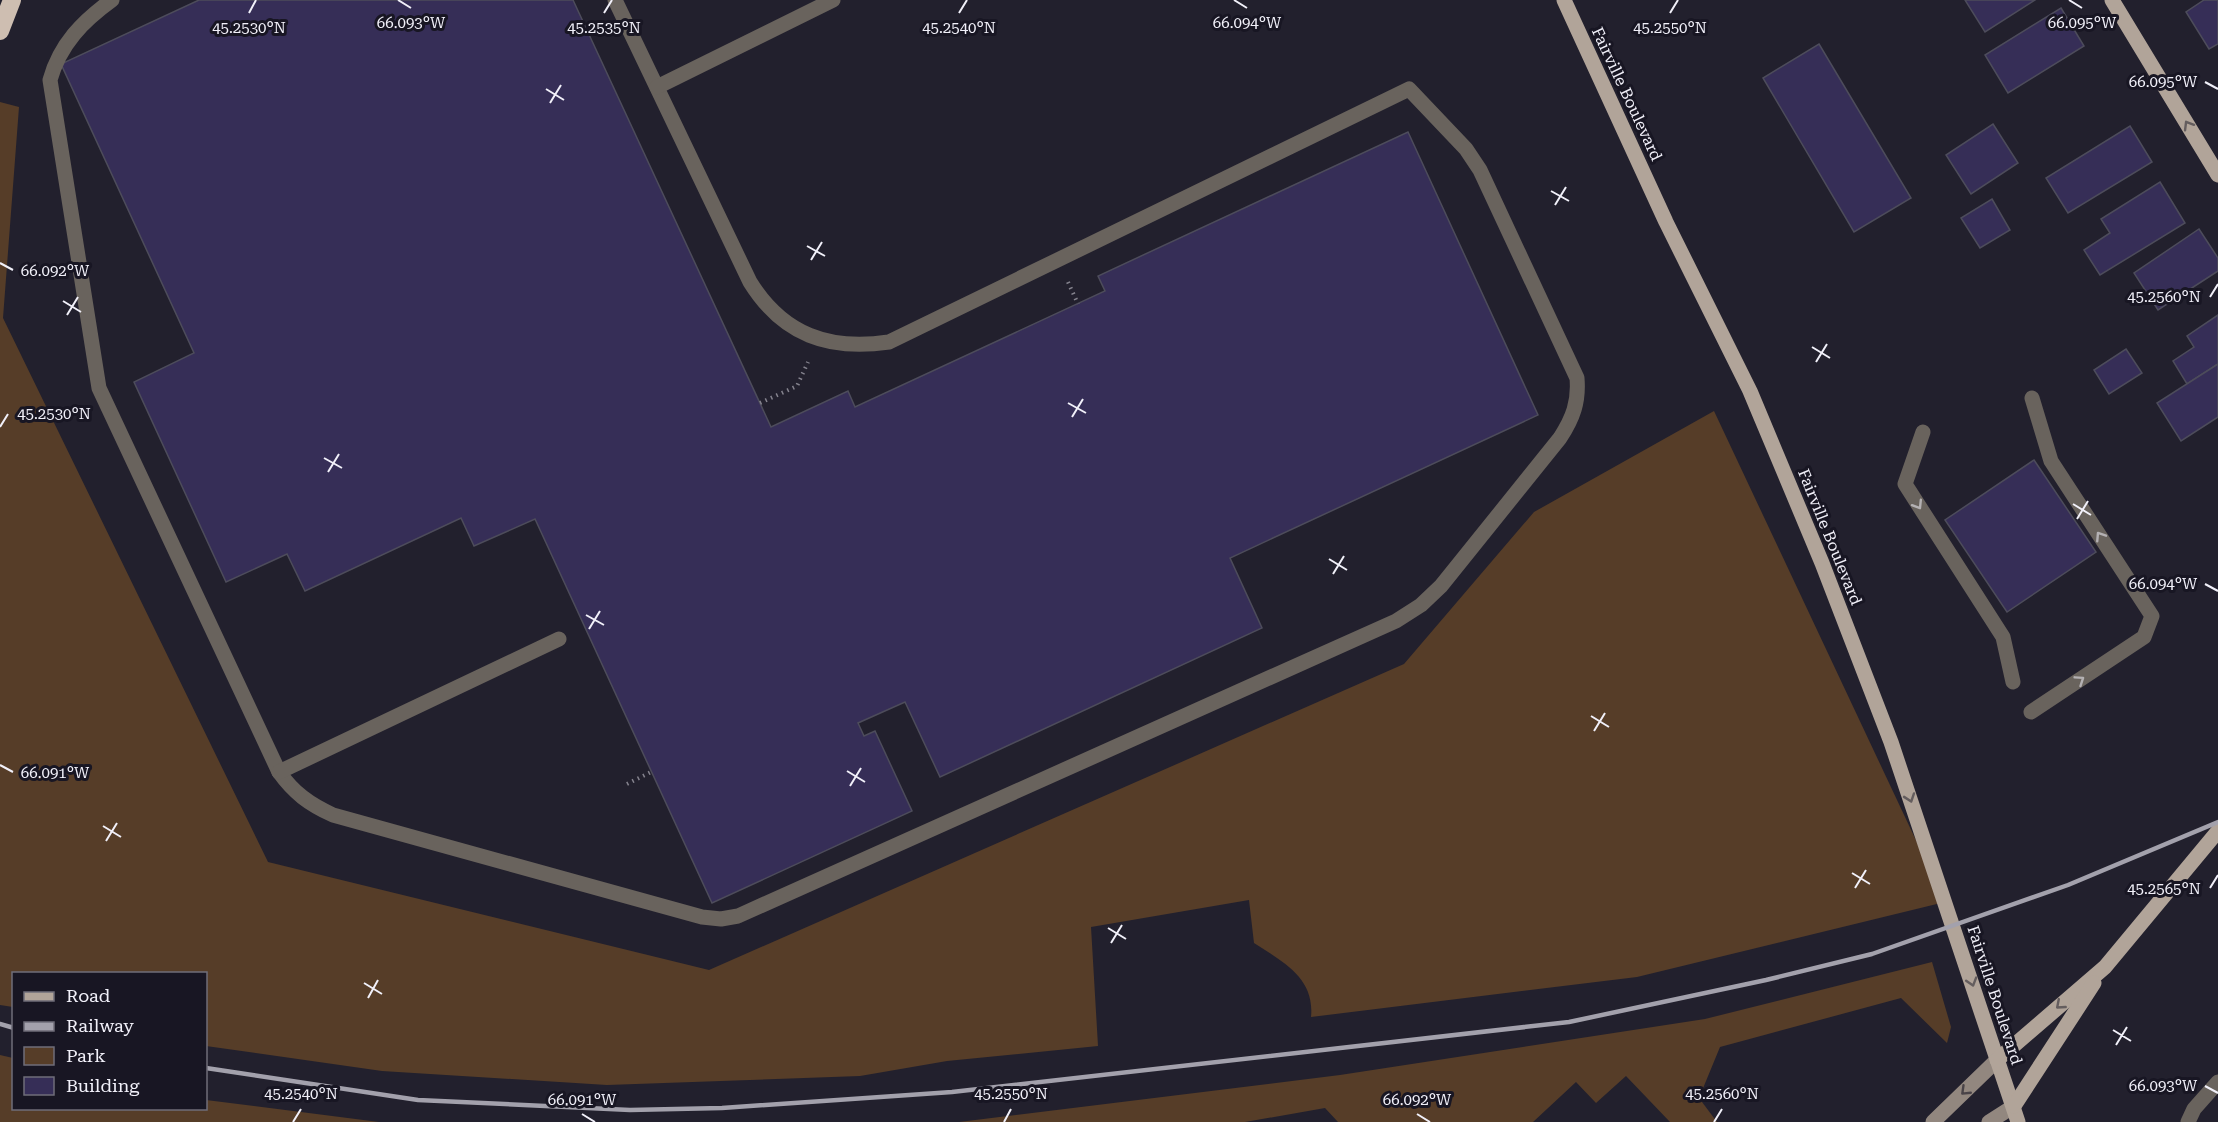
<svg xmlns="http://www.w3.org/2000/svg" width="2218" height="1122" font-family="'Roboto Serif',serif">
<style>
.green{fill:#563d28}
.building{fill:#362e57;stroke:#4d4c5b;stroke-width:1.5}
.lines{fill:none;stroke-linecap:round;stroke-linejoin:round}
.path{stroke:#85838e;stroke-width:4;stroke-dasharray:1.5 4.5;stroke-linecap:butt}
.lane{stroke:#69635d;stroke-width:15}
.secondary{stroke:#92877f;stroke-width:15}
.primary{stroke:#b1a499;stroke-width:15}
.highway{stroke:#cebeb1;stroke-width:18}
.rail{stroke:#a3a1ac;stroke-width:4.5}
.oneway{stroke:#645d5e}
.oneway2{stroke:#b4b1b3}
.oneway3{stroke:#494348}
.ticks{fill:none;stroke:#f1f0f9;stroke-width:2}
.labels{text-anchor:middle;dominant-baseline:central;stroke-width:6;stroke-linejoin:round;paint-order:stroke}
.street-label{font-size:16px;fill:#f1f0f9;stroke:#181623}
.ticks-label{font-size:15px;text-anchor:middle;fill:#f1f0f9;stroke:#181623;stroke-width:6;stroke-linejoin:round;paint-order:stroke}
</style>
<rect width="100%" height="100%" fill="#22202d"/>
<g class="green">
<path d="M0 102 19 107 3 318 268 862 709 970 1404 664 1534 512 1714 411 1945 902 1637 977 1311 1017C1315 978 1283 962 1254 943L1249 900 1091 927 1098 1046 947 1061 860 1076 607 1085 382 1071 206 1046V974H14L13 1007 0 1005Z"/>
<path d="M1932 962 1951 1027 1947 1043 1901 998 1720 1047 1699 1098 1717 1122H1670L1626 1076 1596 1103 1576 1082 1533 1122H1338L1325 1108 1245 1122H959L1340 1075 1705 1019Z"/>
<path d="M0 1055 13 1058 14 1108H206V1100L379 1122H0Z"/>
</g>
<g class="building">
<path d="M199 0H573L771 427 848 391 855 407 1105 291 1098 276 1408 132 1538 415 1230 558 1262 628 940 777 905 702 858 723 864 736 875 731 912 811 712 903 535 519 474 546 461 518 305 591 287 554 226 582 134 382 194 353 61 64Z"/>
<path d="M1965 0H2035L1985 32Z"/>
<path d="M2204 0H2218V44L2209 49 2186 12Z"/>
<path d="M2061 8 2084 46 2008 93 1985 55Z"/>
<path d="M1819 44 1911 198 1854 232 1763 78Z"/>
<path d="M1993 124 2018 163 1971 194 1946 155Z"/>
<path d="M2130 126 2152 162 2068 213 2046 178Z"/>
<path d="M2160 182 2185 223 2100 275 2084 250 2110 233 2101 219Z"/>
<path d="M1992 199 2010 230 1980 248 1961 218Z"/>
<path d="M2199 229 2218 258V271L2158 310 2134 273Z"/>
<path d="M2218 315V364L2187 384 2173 361 2194 347 2187 336Z"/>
<path d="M2126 349 2142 373 2109 394 2094 370Z"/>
<path d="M2218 364V417L2181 441 2157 403Z"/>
<path d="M2034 460 2096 552 2007 612 1945 520Z"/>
</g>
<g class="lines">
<g class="path">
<path d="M1068 282 1078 304"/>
<path d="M760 403 797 386 808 362"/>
<path d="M627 784 651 772"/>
</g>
<g class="lane">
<path d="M112 0C83 21 60 44 50 80L99 388 279 772C294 793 309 804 333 815L702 917 721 919 738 916 1396 621 1421 605 1441 586 1560 438C1573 418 1579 402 1577 378L1480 170 1466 149 1409 89 889 342C829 351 783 335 750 282L615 0"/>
<path d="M657 87 833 0"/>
<path d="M1923 432 1905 484 2003 637 2013 682"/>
<path d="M2031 712 2144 637 2152 616 2051 461 2032 398"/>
<path d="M279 772 559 639"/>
<path d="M2188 1122 2194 1109 2218 1082"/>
</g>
<g class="secondary">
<path d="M1933 1122 1997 1060"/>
<path d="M1989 1122 2014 1106"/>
</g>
<g class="primary">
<path d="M1564 0 1666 222 1750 391 1822 563 1891 742 2018 1122"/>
<path d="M2112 0 2218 175"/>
<path d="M1997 1060 2105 967 2218 831"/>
<path d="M2014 1106 2094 983"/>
</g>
<path class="highway" d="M0 31 12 0"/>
<g class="rail">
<path d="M0 1024 14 1028"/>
<path d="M206 1068 418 1100 630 1110 722 1108 952 1092 1569 1022 1766 980 1872 954 2068 885 2218 822"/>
</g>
</g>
<defs><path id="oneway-chevron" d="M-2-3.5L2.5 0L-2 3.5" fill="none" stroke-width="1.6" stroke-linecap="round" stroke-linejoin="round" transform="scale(1.5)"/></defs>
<g class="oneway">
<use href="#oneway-chevron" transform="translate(2188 125) rotate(-121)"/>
<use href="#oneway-chevron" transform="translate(1910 798) rotate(71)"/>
<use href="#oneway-chevron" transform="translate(1972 982) rotate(73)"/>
<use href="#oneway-chevron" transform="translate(2060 1005) rotate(139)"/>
</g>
<g class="oneway2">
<use href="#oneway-chevron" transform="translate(1918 505) rotate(58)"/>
<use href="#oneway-chevron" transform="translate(2100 536) rotate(-123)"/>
<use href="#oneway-chevron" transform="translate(2080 680) rotate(-34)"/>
</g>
<use class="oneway3" href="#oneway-chevron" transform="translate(1965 1091) rotate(136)"/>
<path class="ticks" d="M398 0 411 8M1234 0 1247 8M2069 0 2082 8M249 13 256 0M604 13 612 0M959 13 967 0M1670 13 1678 0M2205 82 2218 89M546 89 564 100M550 103 561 85M1551 191 1569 201M1555 205 1566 187M807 246 825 256M811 260 822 242M0 263 13 270M2210 297 2218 284M63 301 81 312M67 315 78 297M1812 347 1830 358M1816 362 1827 344M1068 403 1086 413M1072 417 1083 399M0 427 8 414M324 458 342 468M328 472 339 454M2073 504 2091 515M2077 519 2088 501M1329 559 1347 570M1333 574 1344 556M2205 584 2218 591M586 615 604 625M589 629 600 611M1591 716 1609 727M1594 731 1605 713M0 765 13 772M847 771 865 782M850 786 861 768M103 826 121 837M106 841 117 823M1852 873 1870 884M1855 888 1866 870M2210 888 2218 875M1108 928 1126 939M1111 943 1122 925M364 983 382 994M368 998 378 980M2113 1030 2131 1041M2116 1045 2127 1027M2205 1086 2218 1093M582 1114 595 1122M1417 1114 1430 1122M293 1122 301 1109M1004 1122 1011 1109M1714 1122 1722 1109"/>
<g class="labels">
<g class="street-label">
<text transform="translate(1627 94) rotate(65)">Fairville Boulevard</text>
<text transform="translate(1830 537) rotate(68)">Fairville Boulevard</text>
<text transform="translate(1995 995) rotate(72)">Fairville Boulevard</text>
</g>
</g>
<g class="ticks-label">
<text x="2082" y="28">66.095°W</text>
<text x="411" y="28">66.093°W</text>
<text x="1247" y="28">66.094°W</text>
<text x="959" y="33">45.2540°N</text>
<text x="1670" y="33">45.2550°N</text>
<text x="249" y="33">45.2530°N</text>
<text x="604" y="33">45.2535°N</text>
<text x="2163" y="87">66.095°W</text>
<text x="55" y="276">66.092°W</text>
<text x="2164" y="302">45.2560°N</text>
<text x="54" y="419">45.2530°N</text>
<text x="2163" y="589">66.094°W</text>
<text x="55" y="778">66.091°W</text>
<text x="2164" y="894">45.2565°N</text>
<text x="2163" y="1091">66.093°W</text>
<text x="301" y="1099">45.2540°N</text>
<text x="1011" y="1099">45.2550°N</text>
<text x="1722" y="1099">45.2560°N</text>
<text x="582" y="1105">66.091°W</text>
<text x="1417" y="1105">66.092°W</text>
</g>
<rect x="12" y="972" width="195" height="138" fill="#181623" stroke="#6f6d79" stroke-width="1.5"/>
<rect x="24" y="992" width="30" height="9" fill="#b1a499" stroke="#6f6d79" stroke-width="1.5"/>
<text x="66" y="1002" font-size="18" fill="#f1f0f9">Road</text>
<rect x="24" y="1022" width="30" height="9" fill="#a3a1ac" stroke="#6f6d79" stroke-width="1.5"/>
<text x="66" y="1032" font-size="18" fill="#f1f0f9">Railway</text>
<rect x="24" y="1047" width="30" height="18" fill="#563d28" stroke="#6f6d79" stroke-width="1.5"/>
<text x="66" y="1062" font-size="18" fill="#f1f0f9">Park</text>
<rect x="24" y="1077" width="30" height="18" fill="#362e57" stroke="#6f6d79" stroke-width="1.5"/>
<text x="66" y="1092" font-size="18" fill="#f1f0f9">Building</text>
</svg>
